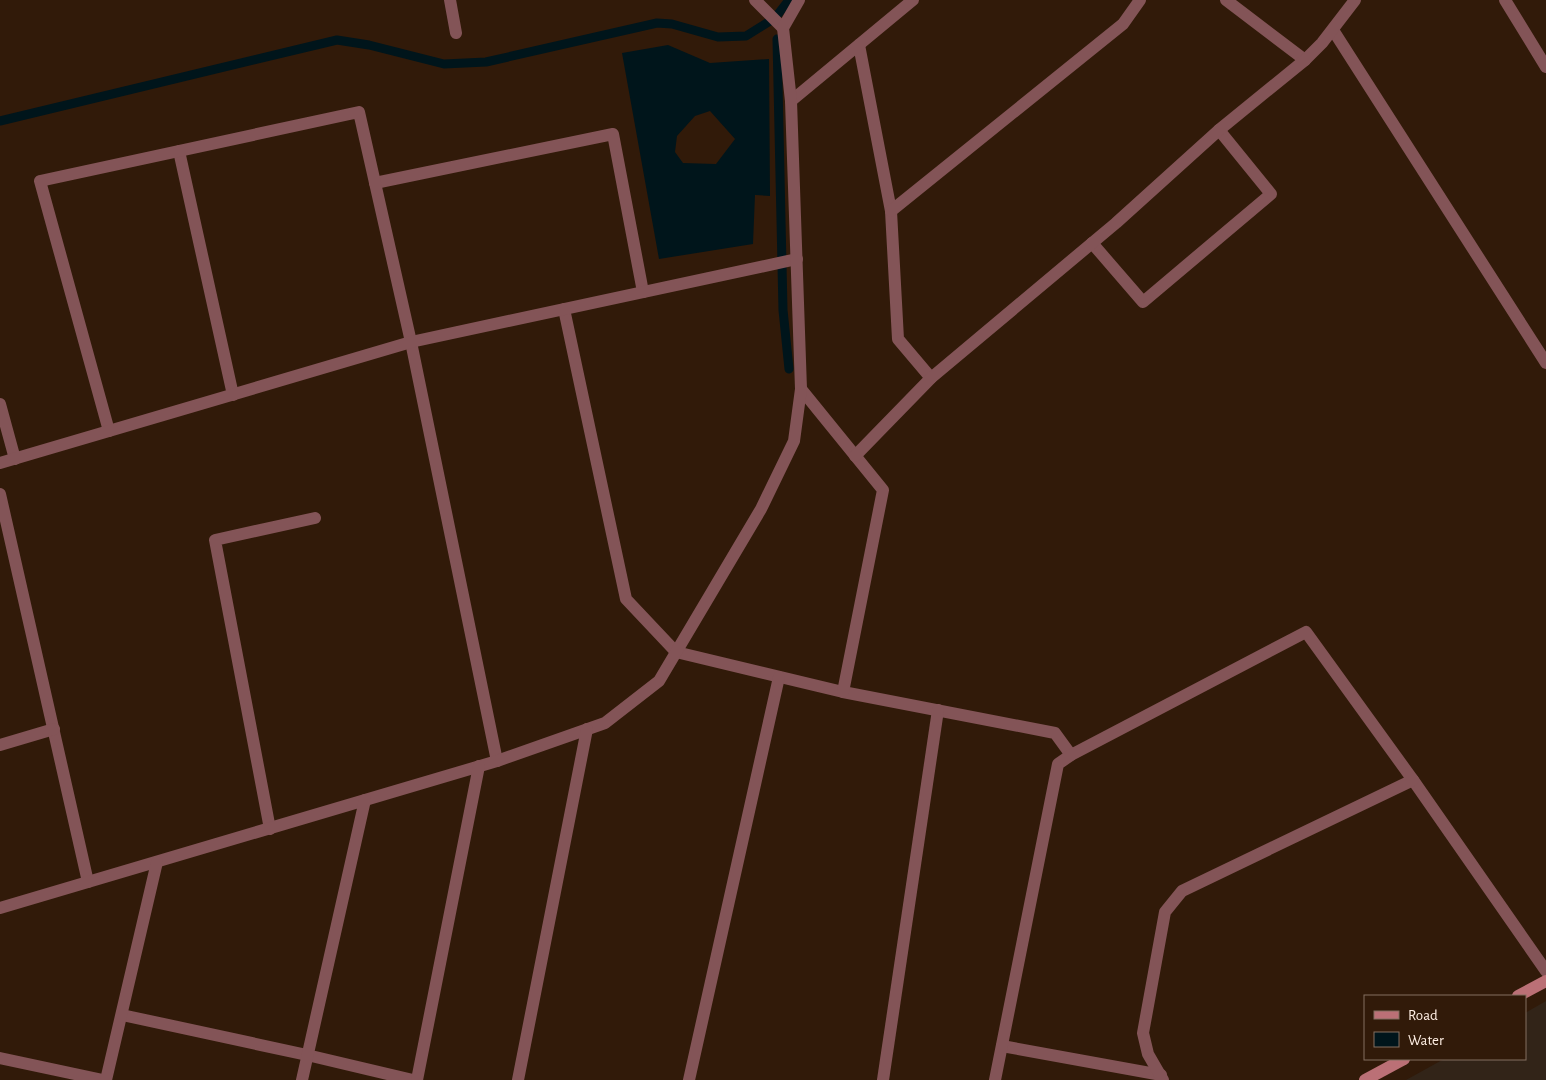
<svg xmlns="http://www.w3.org/2000/svg" width="1546" height="1080" font-family="'Alegreya Sans',sans-serif">
<style>
.education{fill:#322418}
.water{fill:#00151b;fill-rule:evenodd}
.lines{fill:none;stroke-linecap:round;stroke-linejoin:round}
.stream{stroke:#00151b;stroke-width:9}
.lane{stroke:#835457;stroke-width:12}
.street{stroke:#835457;stroke-width:12}
.secondary{stroke:#bb7076;stroke-width:12}
</style>
<rect width="100%" height="100%" fill="#311a09"/>
<path class="education" d="M1546 1001V1080H1406L1444 1059H1525V1013Z"/>
<path class="water" d="M668 45 710 63 769 59 770 196 755 195 753 244 659 259 622 53ZM710 111 735 139 716 164 683 163 675 152 677 136 695 116Z"/>
<g class="lines">
<g class="stream">
<path d="M777 39 783 310 789 369"/>
<path d="M0 121 337 40 369 45 444 64 486 62 657 23 672 24 718 37 746 36 775 18 789 0"/>
</g>
<g class="lane">
<path d="M1092 243 1143 302 1271 194 1219 130"/>
<path d="M270 829 215 540 315 518"/>
<path d="M0 1058 103 1080"/>
</g>
<g class="street">
<path d="M450 0 456 33"/>
<path d="M755 0 783 28"/>
<path d="M1226 0 1305 60"/>
<path d="M1505 0 1546 67"/>
<path d="M1333 30 1546 363"/>
<path d="M859 45 891 211 898 339 931 378"/>
<path d="M791 101 913 0"/>
<path d="M179 151 233 395"/>
<path d="M375 183 613 134 643 292"/>
<path d="M891 211 1123 24 1140 0"/>
<path d="M564 309 626 599 676 652 843 692 1055 733 1071 755"/>
<path d="M801 389 883 490 843 692"/>
<path d="M0 404 15 459"/>
<path d="M109 431 40 181 359 112 411 342 497 761"/>
<path d="M855 456 931 378 1116 223 1219 130 1305 60 1322 43 1355 0"/>
<path d="M0 463 411 342 797 259"/>
<path d="M0 494 88 882"/>
<path d="M0 745 54 729"/>
<path d="M1413 780 1546 971"/>
<path d="M0 908 497 761 605 723 659 681 761 509 794 441 801 389 791 101 783 28 799 0"/>
<path d="M122 1015 307 1055 413 1080"/>
<path d="M1002 1046 1161 1075"/>
<path d="M106 1080 157 862"/>
<path d="M302 1080 365 800"/>
<path d="M417 1080 479 766"/>
<path d="M518 1080 587 729"/>
<path d="M689 1080 779 677"/>
<path d="M883 1080 938 710"/>
<path d="M995 1080 1058 764 1071 755 1306 632 1413 780 1182 891 1165 912 1143 1033 1148 1054 1163 1080"/>
</g>
<g class="secondary">
<path d="M1518 996 1546 981"/>
<path d="M1365 1080 1404 1059"/>
</g>
</g>
<rect x="1364" y="995" width="162" height="65" fill="#311a09" stroke="#836f60"/>
<rect x="1374" y="1011" width="25" height="8" fill="#bb7076" stroke="#836f60"/>
<text x="1408" y="1020" font-size="15" fill="#feeee3">Road</text>
<rect x="1374" y="1032" width="25" height="15" fill="#00151b" stroke="#836f60"/>
<text x="1408" y="1045" font-size="15" fill="#feeee3">Water</text>
</svg>
